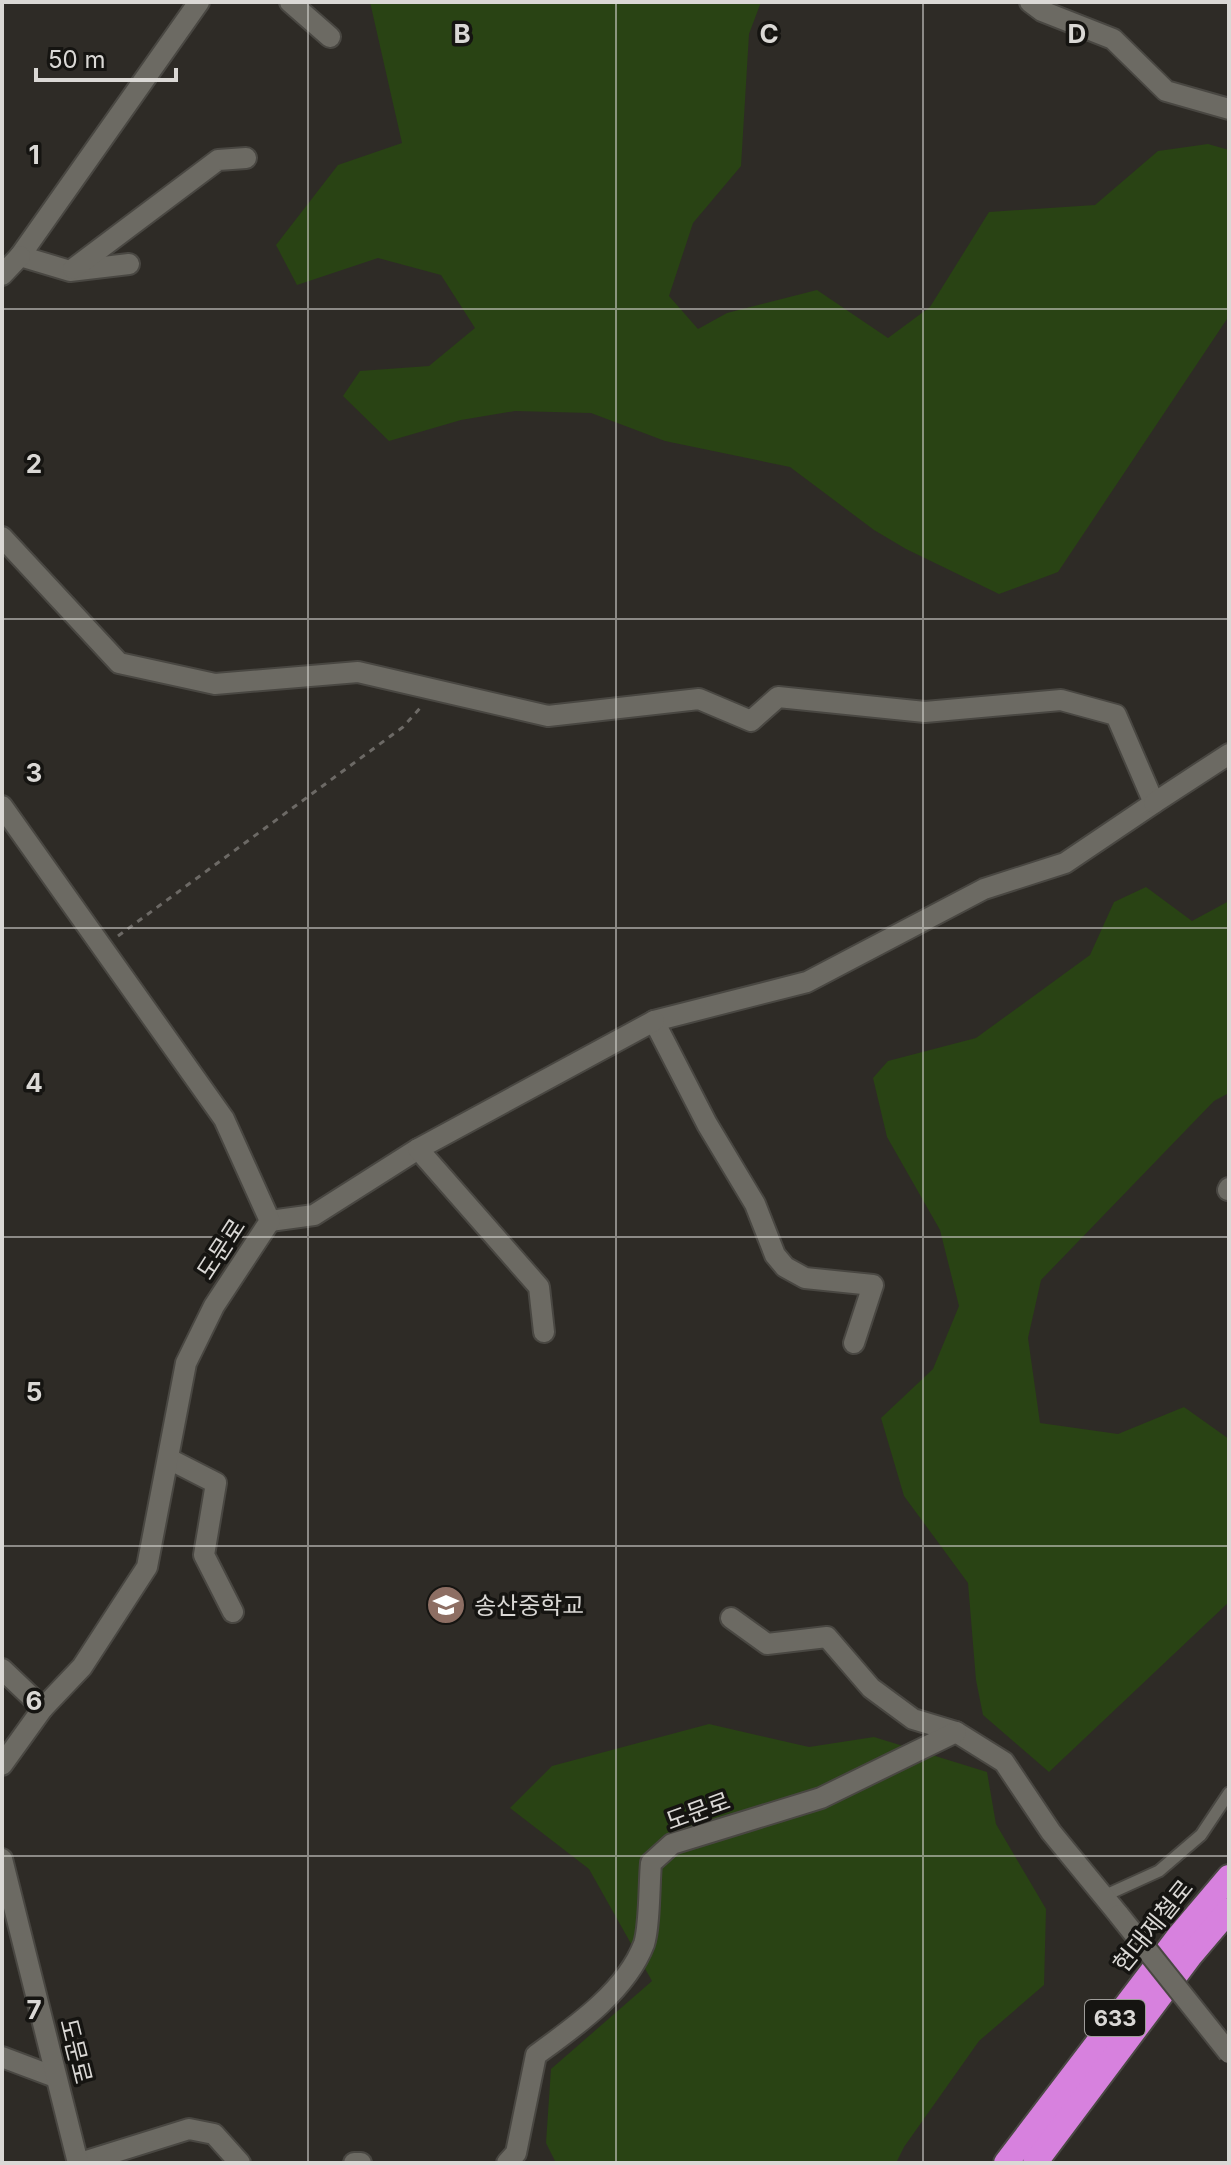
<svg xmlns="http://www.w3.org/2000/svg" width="1231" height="2165" font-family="Inter,'Noto Sans KR',sans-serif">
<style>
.green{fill:#294314}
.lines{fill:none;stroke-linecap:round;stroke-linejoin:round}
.lane-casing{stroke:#494742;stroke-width:15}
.street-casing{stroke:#494742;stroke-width:24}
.secondary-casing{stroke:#494742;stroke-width:24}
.highway-casing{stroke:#494742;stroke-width:28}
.path{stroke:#6c6965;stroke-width:3;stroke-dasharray:6 6;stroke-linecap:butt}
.lane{stroke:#6c6a63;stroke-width:11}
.street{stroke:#6c6a63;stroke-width:20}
.secondary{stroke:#6c6a63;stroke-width:20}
.highway{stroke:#d781de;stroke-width:24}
.street-bridge-casing{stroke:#494742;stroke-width:24;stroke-linecap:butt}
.street-bridge{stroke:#6c6a63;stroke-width:20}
.grid{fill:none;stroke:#dad8d5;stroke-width:2;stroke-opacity:0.55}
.labels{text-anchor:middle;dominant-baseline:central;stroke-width:7;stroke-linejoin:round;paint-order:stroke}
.shield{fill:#151411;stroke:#9f9d9a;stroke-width:2}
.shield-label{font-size:22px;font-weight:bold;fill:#dad8d5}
.street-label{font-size:24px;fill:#dad8d5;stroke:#151411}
.poi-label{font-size:24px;fill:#dad8d5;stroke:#151411;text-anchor:start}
.grid-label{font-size:26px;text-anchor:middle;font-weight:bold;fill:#dad8d5;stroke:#151411;stroke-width:7;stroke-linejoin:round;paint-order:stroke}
</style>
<rect width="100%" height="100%" fill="#2e2b26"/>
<g class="green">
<path d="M370 2H761L749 34 741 166 693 223 669 296 698 329 727 313 817 290 888 338 930 307 989 212 1095 205 1158 151 1208 144 1229 150V316L1058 572 999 594 906 549 874 530 790 467 665 441 591 413 515 411 461 420 389 441 343 396 360 371 429 366 475 328 441 275 378 258 297 285 276 245 338 165 402 143Z"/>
<path d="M1146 887 1192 921 1229 901V1093L1214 1101 1041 1280 1028 1338 1040 1423 1118 1434 1184 1407 1229 1439V1602L1049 1772 983 1715 976 1680 968 1583 904 1496 881 1418 933 1369 959 1306 940 1230 887 1137 873 1078 888 1061 976 1038 1090 955 1114 902Z"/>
<path d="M709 1724 809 1747 874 1737 987 1772 996 1824 1046 1909 1044 1985 979 2041 904 2147 896 2163H556L546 2143 551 2069 652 1981 589 1869 510 1808 552 1766Z"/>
</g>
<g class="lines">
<g class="lane-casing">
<path id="lane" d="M1104 1896 1159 1871 1201 1835 1229 1793"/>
</g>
<g class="street-casing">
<g id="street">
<path d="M290 2 330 37"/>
<path d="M1030 2 1042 11 1113 39 1166 91 1229 109"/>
<path d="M129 264 70 271 20 256 199 2"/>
<path d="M73 269 218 160 246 158"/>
<path d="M2 275 20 256"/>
<path d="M2 537 119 663 215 684 358 672 548 716 699 699 751 721 778 697 925 712 1061 700 1116 715 1154 803 1065 863 984 889 807 982 654 1021 707 1124 755 1204 775 1255 785 1267 805 1278 873 1285 854 1343"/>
<path d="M1154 803 1229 754"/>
<path d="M1228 1190 1229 1188"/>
<path d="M270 1221 314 1215 418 1149"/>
<path d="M544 1332 539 1287 418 1149 654 1021"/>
<path d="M169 1459 216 1483 204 1555 233 1612"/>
<path d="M731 1618 767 1644 827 1637 871 1688 913 1719 956 1732 1004 1762 1051 1832 1119 1915"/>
<path d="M2 1669 43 1708"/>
<path d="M2 2057 55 2077"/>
<path d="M80 2163 189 2129 214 2134 240 2163"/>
<path d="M354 2163H361"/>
<path d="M507 2163 516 2153 536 2055C576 2026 626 1991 644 1944 650 1926 649 1884 651 1863L672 1844 821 1798 956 1732"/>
</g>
</g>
<g class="secondary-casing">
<g id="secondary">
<path d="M2 806 224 1119 270 1221 214 1306 186 1363 147 1567 82 1667 43 1708 2 1765"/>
<path d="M2 1859 78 2163"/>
</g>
</g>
<g class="highway-casing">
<g id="highway">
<path d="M1006 2163 1179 1936 1229 1877"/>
<path d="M1035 2163 1190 1956 1229 1910"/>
</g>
</g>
<path class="path" d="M118 936 403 727 421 707"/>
<use href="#lane" class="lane"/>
<use href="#street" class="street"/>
<use href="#secondary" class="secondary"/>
<use href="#highway" class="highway"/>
<g class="street-bridge-casing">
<path id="street-bridge" d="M1119 1915 1229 2053"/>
</g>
<use href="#street-bridge" class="street-bridge"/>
</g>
<path class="grid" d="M308 2V2163M616 2V2163M923 2V2163M2 309H1229M2 619H1229M2 928H1229M2 1237H1229M2 1546H1229M2 1856H1229"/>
<defs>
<g id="school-disc" transform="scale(2)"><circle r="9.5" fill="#8d6e63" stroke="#151411"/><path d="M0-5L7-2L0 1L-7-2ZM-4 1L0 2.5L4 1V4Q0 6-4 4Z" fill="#fff"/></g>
</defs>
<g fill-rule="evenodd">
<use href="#school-disc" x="446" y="1605"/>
</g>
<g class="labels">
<rect class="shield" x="1085" y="2000" width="60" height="36" rx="6"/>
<g class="shield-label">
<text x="1115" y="2018">633</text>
</g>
<g class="street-label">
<text transform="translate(221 1249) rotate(-57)">도문로</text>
<text transform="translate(698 1811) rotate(-20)">도문로</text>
<text transform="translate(1153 1926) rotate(-51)">현대제철로</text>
<text transform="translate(76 2051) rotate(76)">도문로</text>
</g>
<g class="poi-label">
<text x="474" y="1605">송산중학교</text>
</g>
</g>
<g class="grid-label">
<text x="462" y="43">B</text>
<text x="769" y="43">C</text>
<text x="1077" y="43">D</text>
<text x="34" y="164">1</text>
<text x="34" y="473">2</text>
<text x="34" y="782">3</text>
<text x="34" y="1092">4</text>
<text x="34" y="1401">5</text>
<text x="34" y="1710">6</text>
<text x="34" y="2019">7</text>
</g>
<rect width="1231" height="2165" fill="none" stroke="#dad8d5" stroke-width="8"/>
<path d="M36 68v12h140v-12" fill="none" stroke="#dad8d5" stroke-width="4"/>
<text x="48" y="68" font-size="24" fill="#dad8d5" stroke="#151411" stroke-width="6" paint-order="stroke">50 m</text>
</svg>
